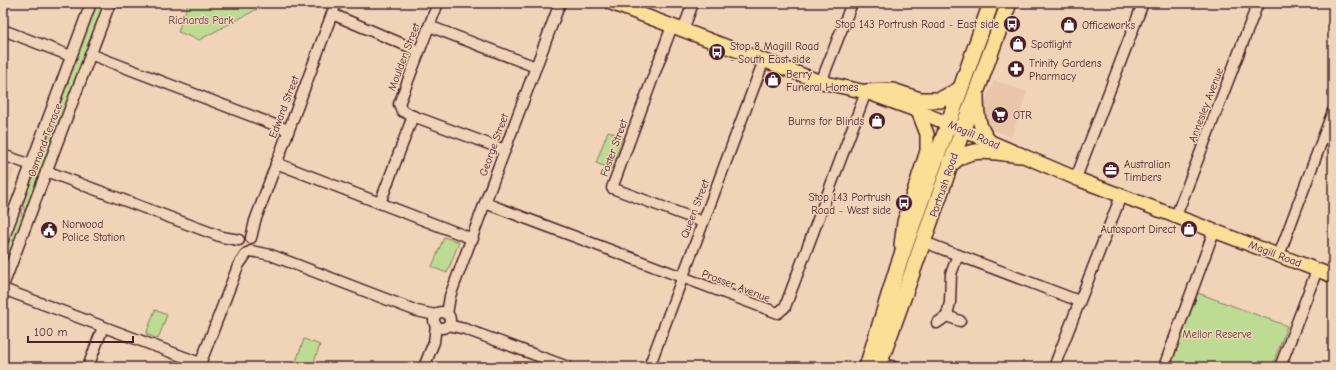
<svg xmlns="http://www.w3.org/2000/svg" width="1336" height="370" font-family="'Comic Neue',sans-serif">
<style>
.built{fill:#e9c5aa}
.green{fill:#bedb93;stroke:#847d5f}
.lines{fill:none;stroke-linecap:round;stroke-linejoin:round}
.minor-casing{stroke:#4a1f2b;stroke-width:13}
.major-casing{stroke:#4a1f2b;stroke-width:16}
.highway-casing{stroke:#4a1f2b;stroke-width:18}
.minor{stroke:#f1d4b8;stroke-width:10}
.major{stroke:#fadf96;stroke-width:13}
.highway{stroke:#fadf96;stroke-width:15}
.labels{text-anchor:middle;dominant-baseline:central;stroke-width:3;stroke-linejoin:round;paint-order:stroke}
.park-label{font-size:11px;fill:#5b3b3b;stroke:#f1d4b8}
.poi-label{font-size:11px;fill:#4a1f2b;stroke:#f1d4b8;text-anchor:start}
.street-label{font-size:11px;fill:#4a1f2b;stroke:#f1d4b8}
</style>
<rect width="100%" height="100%" fill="#f1d4b8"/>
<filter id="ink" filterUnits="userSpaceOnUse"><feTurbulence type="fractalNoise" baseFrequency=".025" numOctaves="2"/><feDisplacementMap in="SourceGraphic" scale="8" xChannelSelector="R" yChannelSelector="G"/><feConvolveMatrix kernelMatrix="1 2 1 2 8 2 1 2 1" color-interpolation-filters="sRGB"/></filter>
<g filter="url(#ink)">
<g class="built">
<path d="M994 80 1027 92 1011 137 986 126 983 107Z"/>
<path d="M3 166 14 170 3 202Z"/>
</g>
<g class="green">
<path d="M94 3H106L25 214 21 197Z"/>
<path d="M188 3H265L263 6 199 40 178 32Z"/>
<path d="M608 131 623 137 611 169 596 163Z"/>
<path d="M19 205 24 221 6 269 3 268V247Z"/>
<path d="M444 237 459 242 447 273 432 267Z"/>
<path d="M1198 293 1287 326 1272 367H1170Z"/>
<path d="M155 310 167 315 158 339 146 334Z"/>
<path d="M304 339 320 345 312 367H294Z"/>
</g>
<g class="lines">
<g class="minor-casing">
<g id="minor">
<path d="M332 14 419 51"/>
<path d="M429 26 536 67"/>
<path d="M672 26 612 188 703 222"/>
<path d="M3 30 71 56"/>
<path d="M683 30 693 3"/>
<path d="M90 54 288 130"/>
<path d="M821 82 852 3"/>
<path d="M413 116 505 150"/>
<path d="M3 155 31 165"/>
<path d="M276 163 473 239"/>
<path d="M46 171 222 237 239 240"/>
<path d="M1076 178 1143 3"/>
<path d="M380 203 413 116 402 111 399 104 438 3"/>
<path d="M485 203 778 313 785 307 866 92"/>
<path d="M1176 216 1258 3"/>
<path d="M251 238 255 221 336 3"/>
<path d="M3 240 91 3"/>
<path d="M924 242 1079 301"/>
<path d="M251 251 271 255 417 311 435 315"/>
<path d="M1279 255 1333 111"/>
<path d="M3 286 110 3"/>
<path d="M3 289 200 363"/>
<circle cx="442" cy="320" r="8"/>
<path d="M447 314 450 296 560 3"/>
<path d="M947 316 950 302 951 274 958 255"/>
<path d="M947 316 960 321"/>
<path d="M937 323 947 316"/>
<path d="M448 325 465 329 568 367"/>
<path d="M891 366 894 367"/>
<path d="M88 367 103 327"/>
<path d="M199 367 238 266 247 253"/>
<path d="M424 367 434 342 436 325"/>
<path d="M649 367 764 60"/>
<path d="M1054 367 1121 196"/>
<path d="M1164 367 1214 231"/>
<path d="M1280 367 1317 270"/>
</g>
</g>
<g class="major-casing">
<g id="major">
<path d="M611 3 821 82 866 92 918 111 1080 180 1333 276"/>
<path d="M977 95C977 114 978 128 991 143"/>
<path d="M901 245 904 222 927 151V134L918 111"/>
</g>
</g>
<g class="highway-casing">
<g id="highway">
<path d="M866 92 893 91 920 100H940L959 90"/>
<path d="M951 164C970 144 996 153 1020 155"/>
<path d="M867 367 898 266 991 3"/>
<path d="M878 367C923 246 963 124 1009 3"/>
</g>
</g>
<use href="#minor" class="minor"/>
<use href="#major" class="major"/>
<use href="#highway" class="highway"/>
</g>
</g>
<defs>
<g id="bus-disc" transform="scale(0.9)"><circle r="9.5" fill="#4a1f2b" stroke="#f1d4b8"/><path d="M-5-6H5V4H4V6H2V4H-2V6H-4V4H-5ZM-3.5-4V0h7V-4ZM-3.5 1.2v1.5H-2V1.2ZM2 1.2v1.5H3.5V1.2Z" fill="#fff"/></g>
<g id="shop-disc" transform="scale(0.9)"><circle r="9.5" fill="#4a1f2b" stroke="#f1d4b8"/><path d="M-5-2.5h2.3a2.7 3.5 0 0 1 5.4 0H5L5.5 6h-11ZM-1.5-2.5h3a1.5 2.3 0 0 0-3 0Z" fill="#fff"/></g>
<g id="pharmacy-disc" transform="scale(0.9)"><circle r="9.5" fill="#4a1f2b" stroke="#f1d4b8"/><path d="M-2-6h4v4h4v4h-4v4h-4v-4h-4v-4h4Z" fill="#fff"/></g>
<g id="supermarket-disc" transform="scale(0.9)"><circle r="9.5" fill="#4a1f2b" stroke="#f1d4b8"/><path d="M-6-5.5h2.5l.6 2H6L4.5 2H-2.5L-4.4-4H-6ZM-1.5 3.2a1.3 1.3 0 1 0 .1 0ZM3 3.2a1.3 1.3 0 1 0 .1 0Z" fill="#fff"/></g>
<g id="office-disc" transform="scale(0.9)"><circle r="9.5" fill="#4a1f2b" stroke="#f1d4b8"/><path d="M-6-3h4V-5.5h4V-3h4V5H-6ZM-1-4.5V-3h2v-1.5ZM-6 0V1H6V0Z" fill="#fff"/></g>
<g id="civic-disc" transform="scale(0.9)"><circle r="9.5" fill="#4a1f2b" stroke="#f1d4b8"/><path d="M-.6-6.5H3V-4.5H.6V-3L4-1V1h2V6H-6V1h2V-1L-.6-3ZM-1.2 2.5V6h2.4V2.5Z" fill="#fff"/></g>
</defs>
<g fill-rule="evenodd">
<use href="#bus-disc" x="1012" y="24"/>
<use href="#shop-disc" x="1069" y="25"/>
<use href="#shop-disc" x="1018" y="44"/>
<use href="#bus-disc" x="717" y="52"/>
<use href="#pharmacy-disc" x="1016" y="69"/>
<use href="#shop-disc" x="773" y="80"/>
<use href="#supermarket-disc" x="1000" y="115"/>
<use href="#shop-disc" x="877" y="121"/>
<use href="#office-disc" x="1111" y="170"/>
<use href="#bus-disc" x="904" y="203"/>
<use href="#shop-disc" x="1189" y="229"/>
<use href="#civic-disc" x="49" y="230"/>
</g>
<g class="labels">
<g class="park-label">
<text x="201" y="20">Richards Park</text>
<text x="1217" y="334">Mellor Reserve</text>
</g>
<g class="poi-label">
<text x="999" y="24" text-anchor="end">Stop 143 Portrush Road - East side</text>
<text x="1082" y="25">Officeworks</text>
<text x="1031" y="44">Spotlight</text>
<text x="730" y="46">Stop 8 Magill Road<tspan x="730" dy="13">- South East side</tspan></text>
<text x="1029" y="63">Trinity Gardens<tspan x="1029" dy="13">Pharmacy</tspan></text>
<text x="786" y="74">Berry<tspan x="786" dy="13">Funeral Homes</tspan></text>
<text x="1013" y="115">OTR</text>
<text x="864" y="121" text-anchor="end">Burns for Blinds</text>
<text x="1124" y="164">Australian<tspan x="1124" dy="13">Timbers</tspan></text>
<text x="891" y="197" text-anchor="end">Stop 143 Portrush<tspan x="891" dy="13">Road - West side</tspan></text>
<text x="62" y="224">Norwood<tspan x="62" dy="13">Police Station</tspan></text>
<text x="1176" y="229" text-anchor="end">Autosport Direct</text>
</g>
<g class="street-label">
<text transform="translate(404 57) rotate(-69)">Moulden Street</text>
<text transform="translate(1206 105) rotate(-69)">Annesley Avenue</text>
<text transform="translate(284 107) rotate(-69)">Edward Street</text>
<text transform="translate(974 135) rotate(24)">Magill Road</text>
<text transform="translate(45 140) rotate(-69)">Osmond Terrace</text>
<text transform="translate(494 145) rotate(-70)">George Street</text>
<text transform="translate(614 148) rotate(-70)">Foster Street</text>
<text transform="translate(944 185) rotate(-71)">Portrush Road</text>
<text transform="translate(695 209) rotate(-69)">Queen Street</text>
<text transform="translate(1275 254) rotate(21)">Magill Road</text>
<text transform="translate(736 286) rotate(21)">Prosser Avenue</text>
</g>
</g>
<rect width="1336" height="370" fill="none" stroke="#f1d4b8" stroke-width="16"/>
<rect x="8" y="8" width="1320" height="354" fill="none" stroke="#4a1f2b" stroke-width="1.5" filter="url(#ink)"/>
<path d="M28 336v6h105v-6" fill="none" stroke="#4a1f2b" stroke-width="2"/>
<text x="34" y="336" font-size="12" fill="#4a1f2b" stroke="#f1d4b8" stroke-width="3" paint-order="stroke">100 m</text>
</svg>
